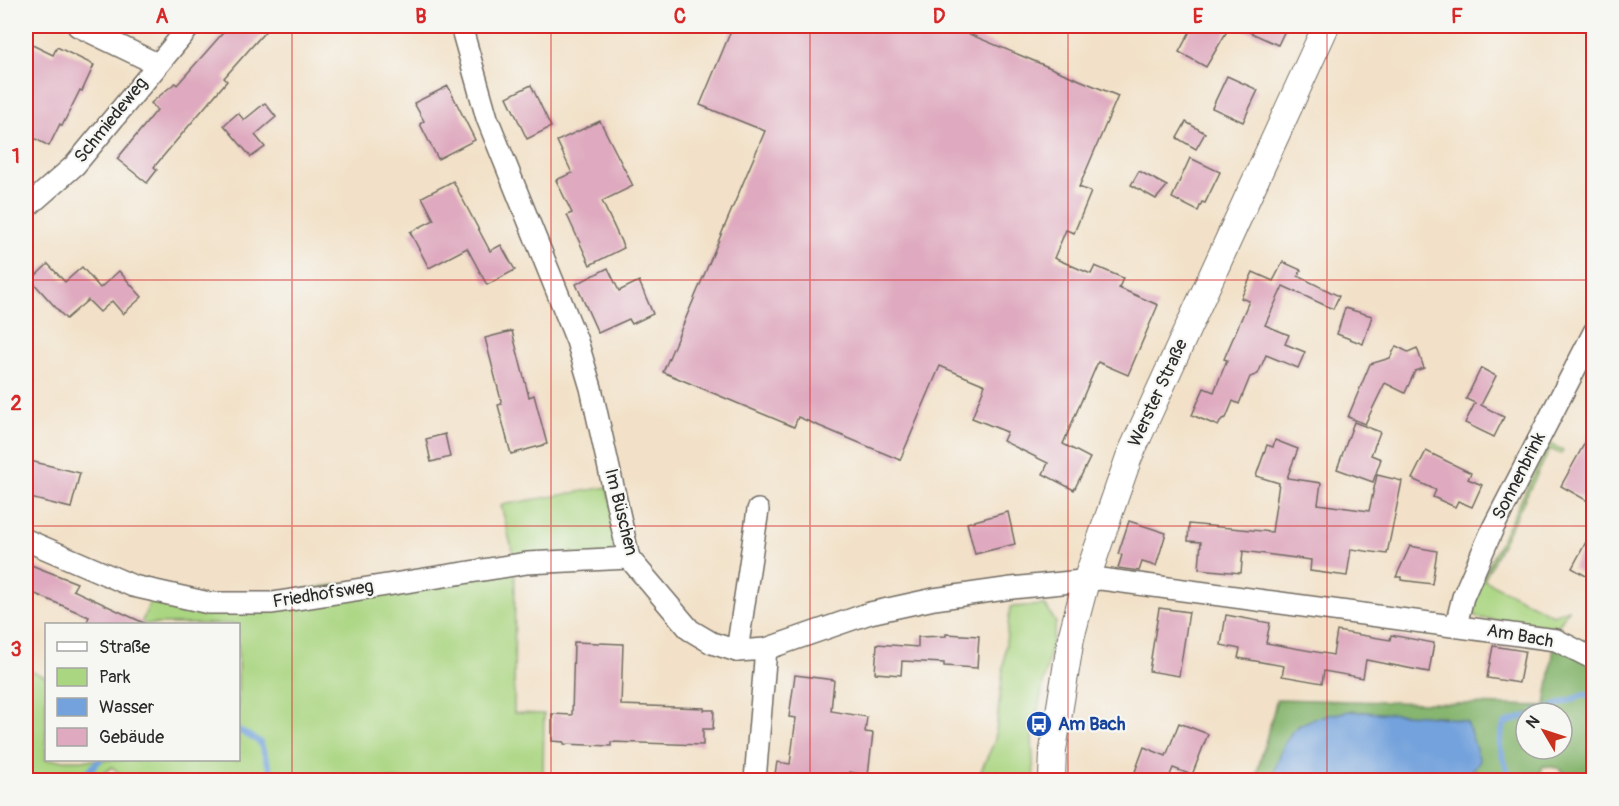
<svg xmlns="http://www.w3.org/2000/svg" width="1619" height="806" font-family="Pangolin,sans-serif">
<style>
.green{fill:#aad581;stroke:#6a8056;stroke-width:1.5}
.forest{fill:#87b66f;stroke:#59704d;stroke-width:1.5;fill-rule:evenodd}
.water{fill:#73a2dc;stroke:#4f6684;stroke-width:1.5}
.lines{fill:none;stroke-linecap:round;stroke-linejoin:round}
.stream{stroke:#73a2dc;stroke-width:6}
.building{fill:#dfaabf}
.minor-casing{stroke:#716b62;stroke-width:24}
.major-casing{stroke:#716b62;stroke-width:28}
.minor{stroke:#fff;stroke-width:21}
.major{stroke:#fff;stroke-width:26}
.grid{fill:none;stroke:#d62828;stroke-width:1.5;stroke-opacity:0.55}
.labels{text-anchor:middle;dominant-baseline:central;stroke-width:4.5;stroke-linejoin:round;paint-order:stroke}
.street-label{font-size:18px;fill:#2b2b2b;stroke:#f6f6f2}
.transit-label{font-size:18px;font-weight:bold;fill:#164399;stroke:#f6f6f2;text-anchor:start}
.neatline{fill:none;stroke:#d62828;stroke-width:2}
.grid-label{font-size:20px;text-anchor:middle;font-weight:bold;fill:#d62828}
</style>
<rect width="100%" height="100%" fill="#f6f6f2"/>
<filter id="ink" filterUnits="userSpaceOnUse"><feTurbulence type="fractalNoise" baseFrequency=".0167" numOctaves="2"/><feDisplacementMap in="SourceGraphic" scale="12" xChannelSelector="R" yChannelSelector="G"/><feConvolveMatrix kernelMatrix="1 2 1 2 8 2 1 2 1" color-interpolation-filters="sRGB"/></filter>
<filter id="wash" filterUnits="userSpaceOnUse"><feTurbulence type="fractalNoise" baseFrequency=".008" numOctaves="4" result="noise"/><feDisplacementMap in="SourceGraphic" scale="24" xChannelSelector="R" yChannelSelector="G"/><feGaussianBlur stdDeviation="1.35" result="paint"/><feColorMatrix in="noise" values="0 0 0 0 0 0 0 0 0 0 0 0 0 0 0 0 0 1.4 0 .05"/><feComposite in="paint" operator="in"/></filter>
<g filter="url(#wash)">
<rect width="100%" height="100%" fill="#f2e1c8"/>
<g class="green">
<path d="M1549 444 1563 450 1561 454 1550 449 1484 580 1553 615 1568 609 1558 627 1479 618 1474 614 1470 605 1471 601Z"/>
<path d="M607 487 624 556 515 562 514 713 544 714 543 780H127L112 767 96 780H26V669L46 677V760H238V624H141L151 599 178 606 515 561 501 505Z"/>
<path d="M1045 605 1056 623 1032 737 1034 780H977L995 740 1010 607Z"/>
</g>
<path class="forest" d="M1556 634 1593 654V780H1577L1558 768 1543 766 1540 775 1545 780H1453L1470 773 1444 716H1407L1350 711 1295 729 1284 747 1272 777 1273 780H1255L1277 699 1545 706ZM1526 713H1562V749H1526Z"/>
<path class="water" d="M1350 711C1388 715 1431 712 1467 722L1480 761 1470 773 1453 780H1273L1272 777C1278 762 1283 740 1295 729 1308 717 1334 714 1350 711Z"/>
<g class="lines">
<g class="stream">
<path d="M1535 713 1584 695 1594 697"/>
<path d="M238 730 260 742 274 780"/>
<path d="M79 780 100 760"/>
<path d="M1510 780 1499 744 1504 724 1526 716"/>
</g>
</g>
<g id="blocks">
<g class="building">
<path d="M229 26H270L224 78 227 81 154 167 157 170 147 183 117 159 157 110 151 103 175 83 177 85Z"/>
<path d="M733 26H950L1118 96 1079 187 1091 192 1074 233 1066 230 1054 258 1091 274 1095 266 1123 278 1119 288 1158 305 1128 375 1098 362 1063 444 1090 458 1074 490 1043 474 1048 463 1003 441 1007 432 972 418 985 385 940 366 900 460 798 417 794 427 663 372 765 131 700 105Z"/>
<path d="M1193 26H1230L1206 67 1179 52Z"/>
<path d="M1236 26H1287L1278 45Z"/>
<path d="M26 42 53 55 57 47 94 65 82 91 80 90 62 126 60 124 49 146 26 134Z"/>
<path d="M1227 76 1258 90 1243 122 1212 108Z"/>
<path d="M531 85 551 127 527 139 507 97Z"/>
<path d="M448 86 475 140 438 159 420 124 424 121 414 103Z"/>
<path d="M265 103 276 117 255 135 265 147 251 157 224 125 238 113 244 120Z"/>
<path d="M600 121 633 186 602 201 624 248 590 265 567 215 572 213 556 180 572 173 557 141Z"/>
<path d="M1186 122 1205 133 1196 149 1177 138Z"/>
<path d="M1190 158 1220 172 1205 203 1202 202 1198 211 1172 198Z"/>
<path d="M1139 171 1167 186 1156 199 1131 185Z"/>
<path d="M453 181 490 251 501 245 515 270 487 285 467 248 429 268 410 232 434 220 422 197Z"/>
<path d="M1283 262 1301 270 1298 276 1339 296 1333 309 1283 286 1265 325 1289 335 1285 344 1305 352 1298 368 1266 355 1258 374 1250 377 1239 404 1233 401 1226 418 1222 419 1218 426 1192 415 1204 388 1214 392 1227 360 1224 359 1249 301 1241 298 1253 272 1273 281Z"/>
<path d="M48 264 65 282 82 267 100 288 119 271 142 297 123 314 112 301 100 312 88 300 66 319 31 280Z"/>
<path d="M608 268 619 291 639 281 653 314 632 324 629 319 598 333 576 284Z"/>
<path d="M1345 308 1372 316 1363 344 1337 334Z"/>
<path d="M512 331 529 397 534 395 547 444 511 454 498 405 502 404 485 338Z"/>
<path d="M1396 346 1408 352 1417 348 1424 368 1415 371 1405 393 1385 383 1365 424 1348 417 1370 364 1390 358Z"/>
<path d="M1481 368 1496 376 1481 405 1504 417 1494 437 1465 423 1475 403 1466 399Z"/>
<path d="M1354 422 1380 432 1371 455 1381 459 1373 482 1337 469Z"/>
<path d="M1593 428V504L1561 486Z"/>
<path d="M445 434 450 457 431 462 426 439Z"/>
<path d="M1275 440 1298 449 1287 478 1321 483 1318 504 1369 511 1377 475 1402 481 1387 554 1351 549 1347 576 1310 571 1311 560 1243 551 1241 573 1199 569 1201 542 1188 541 1189 524 1272 532 1279 483 1256 476 1267 445 1273 447Z"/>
<path d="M1426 451 1471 473 1468 479 1482 485 1472 507 1458 501 1455 507 1433 497 1436 490 1412 479Z"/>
<path d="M26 460 80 473 71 508 26 497Z"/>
<path d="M1008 512 1015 544 975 554 967 523Z"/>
<path d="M1129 521 1166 533 1156 566 1142 562 1139 571 1118 568 1122 555 1118 554Z"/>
<path d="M1593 529V580L1572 568Z"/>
<path d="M1410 546 1437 551 1432 584 1401 580V577H1396Z"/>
<path d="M26 563 77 583 73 590 146 624H86L89 617 26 590Z"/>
<path d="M1159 608 1189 612 1179 676 1149 671Z"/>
<path d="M1226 615 1270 623 1266 643 1333 655 1337 631 1390 640 1391 635 1434 643 1429 672 1366 660 1363 678 1324 671 1322 683 1282 676 1284 666 1238 658 1240 649 1221 645Z"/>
<path d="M946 634 979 636 977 668 944 666V663L902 661 901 675 875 673 877 644 918 647V637L946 636Z"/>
<path d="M574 642 623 644 621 705 704 708V710H714L713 729H703V745L611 742V746L564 744V742L552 741V714L572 715Z"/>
<path d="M1493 646 1525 651 1519 683 1487 678Z"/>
<path d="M795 675 834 680 831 711 867 717 865 732 873 733 868 775 850 772 849 780H774L777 762 790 764 796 718 789 717Z"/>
<path d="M1179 723 1208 734 1192 775 1173 768 1168 780H1132L1144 747 1166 756Z"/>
</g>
</g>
</g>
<g filter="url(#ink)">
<use href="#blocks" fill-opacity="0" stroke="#716b62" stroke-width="1.5"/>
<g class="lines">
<g class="minor-casing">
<g id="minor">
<path d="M78 26 157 64"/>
<path d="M461 26 487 118 577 341 591 388 629 558 690 630 712 643 737 651 766 649 870 613 934 599 1012 588 1101 579 1556 640 1594 659"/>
<path d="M26 208 75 165 190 26"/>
<path d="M26 540 133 586 209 603H272L527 563 629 558"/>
<path d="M1456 625 1463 597 1493 528 1594 332"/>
<path d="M737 651 758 510"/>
<path d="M755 780 766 649"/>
</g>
</g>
<g class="major-casing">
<path id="major" d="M1052 780 1053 750 1071 638 1086 581 1129 457 1326 26"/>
</g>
<use href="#minor" class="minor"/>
<use href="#major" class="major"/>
</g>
</g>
<path class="grid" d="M292 26V780M551 26V780M810 26V780M1068 26V780M1327 26V780M26 280H1594M26 526H1594"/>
<defs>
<g id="bus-disc" transform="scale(1.35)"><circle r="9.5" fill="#1a4fb4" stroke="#f6f6f2"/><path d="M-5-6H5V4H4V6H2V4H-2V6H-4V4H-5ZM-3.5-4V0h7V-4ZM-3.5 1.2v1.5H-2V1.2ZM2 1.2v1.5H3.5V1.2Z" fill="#fff"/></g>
</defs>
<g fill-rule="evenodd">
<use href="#bus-disc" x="1039" y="724"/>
</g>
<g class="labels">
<g class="street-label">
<text transform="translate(111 120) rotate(-51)">Schmiedeweg</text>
<text transform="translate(1158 393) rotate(-65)">Werster Straße</text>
<text transform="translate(1519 476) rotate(-63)">Sonnenbrink</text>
<text transform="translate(621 512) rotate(76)">Im Büschen</text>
<text transform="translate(323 594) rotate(-9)">Friedhofsweg</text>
<text transform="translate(1520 636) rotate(10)">Am Bach</text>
</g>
<g class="transit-label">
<text x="1058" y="724">Am Bach</text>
</g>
</g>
<rect width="1619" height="806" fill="none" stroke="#f6f6f2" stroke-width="66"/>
<rect x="45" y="623" width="195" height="138" fill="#f6f6f2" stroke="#a5a5a2" stroke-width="1.5"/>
<rect x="57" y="642" width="30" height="9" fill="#ffffff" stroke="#a5a5a2" stroke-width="1.5"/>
<text x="99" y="653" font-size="18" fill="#2b2b2b">Straße</text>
<rect x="57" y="668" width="30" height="18" fill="#aad581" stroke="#a5a5a2" stroke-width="1.5"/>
<text x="99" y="683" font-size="18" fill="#2b2b2b">Park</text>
<rect x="57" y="698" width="30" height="18" fill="#73a2dc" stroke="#a5a5a2" stroke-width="1.5"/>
<text x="99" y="713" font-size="18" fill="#2b2b2b">Wasser</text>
<rect x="57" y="728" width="30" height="18" fill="#dfaabf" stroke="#a5a5a2" stroke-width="1.5"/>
<text x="99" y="743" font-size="18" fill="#2b2b2b">Gebäude</text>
<g transform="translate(1544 731) rotate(309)"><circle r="28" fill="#f6f6f2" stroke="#a5a5a2" stroke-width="1.5"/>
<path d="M0-4.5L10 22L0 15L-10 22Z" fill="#c8321e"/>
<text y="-9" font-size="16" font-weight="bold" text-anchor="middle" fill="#2b2b2b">N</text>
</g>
<rect x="33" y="33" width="1553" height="740" class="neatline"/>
<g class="grid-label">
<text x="162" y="23">A</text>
<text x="421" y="23">B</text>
<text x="680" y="23">C</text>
<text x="939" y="23">D</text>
<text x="1198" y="23">E</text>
<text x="1457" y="23">F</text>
<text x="16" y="163">1</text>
<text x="16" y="410">2</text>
<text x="16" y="656">3</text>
</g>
</svg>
